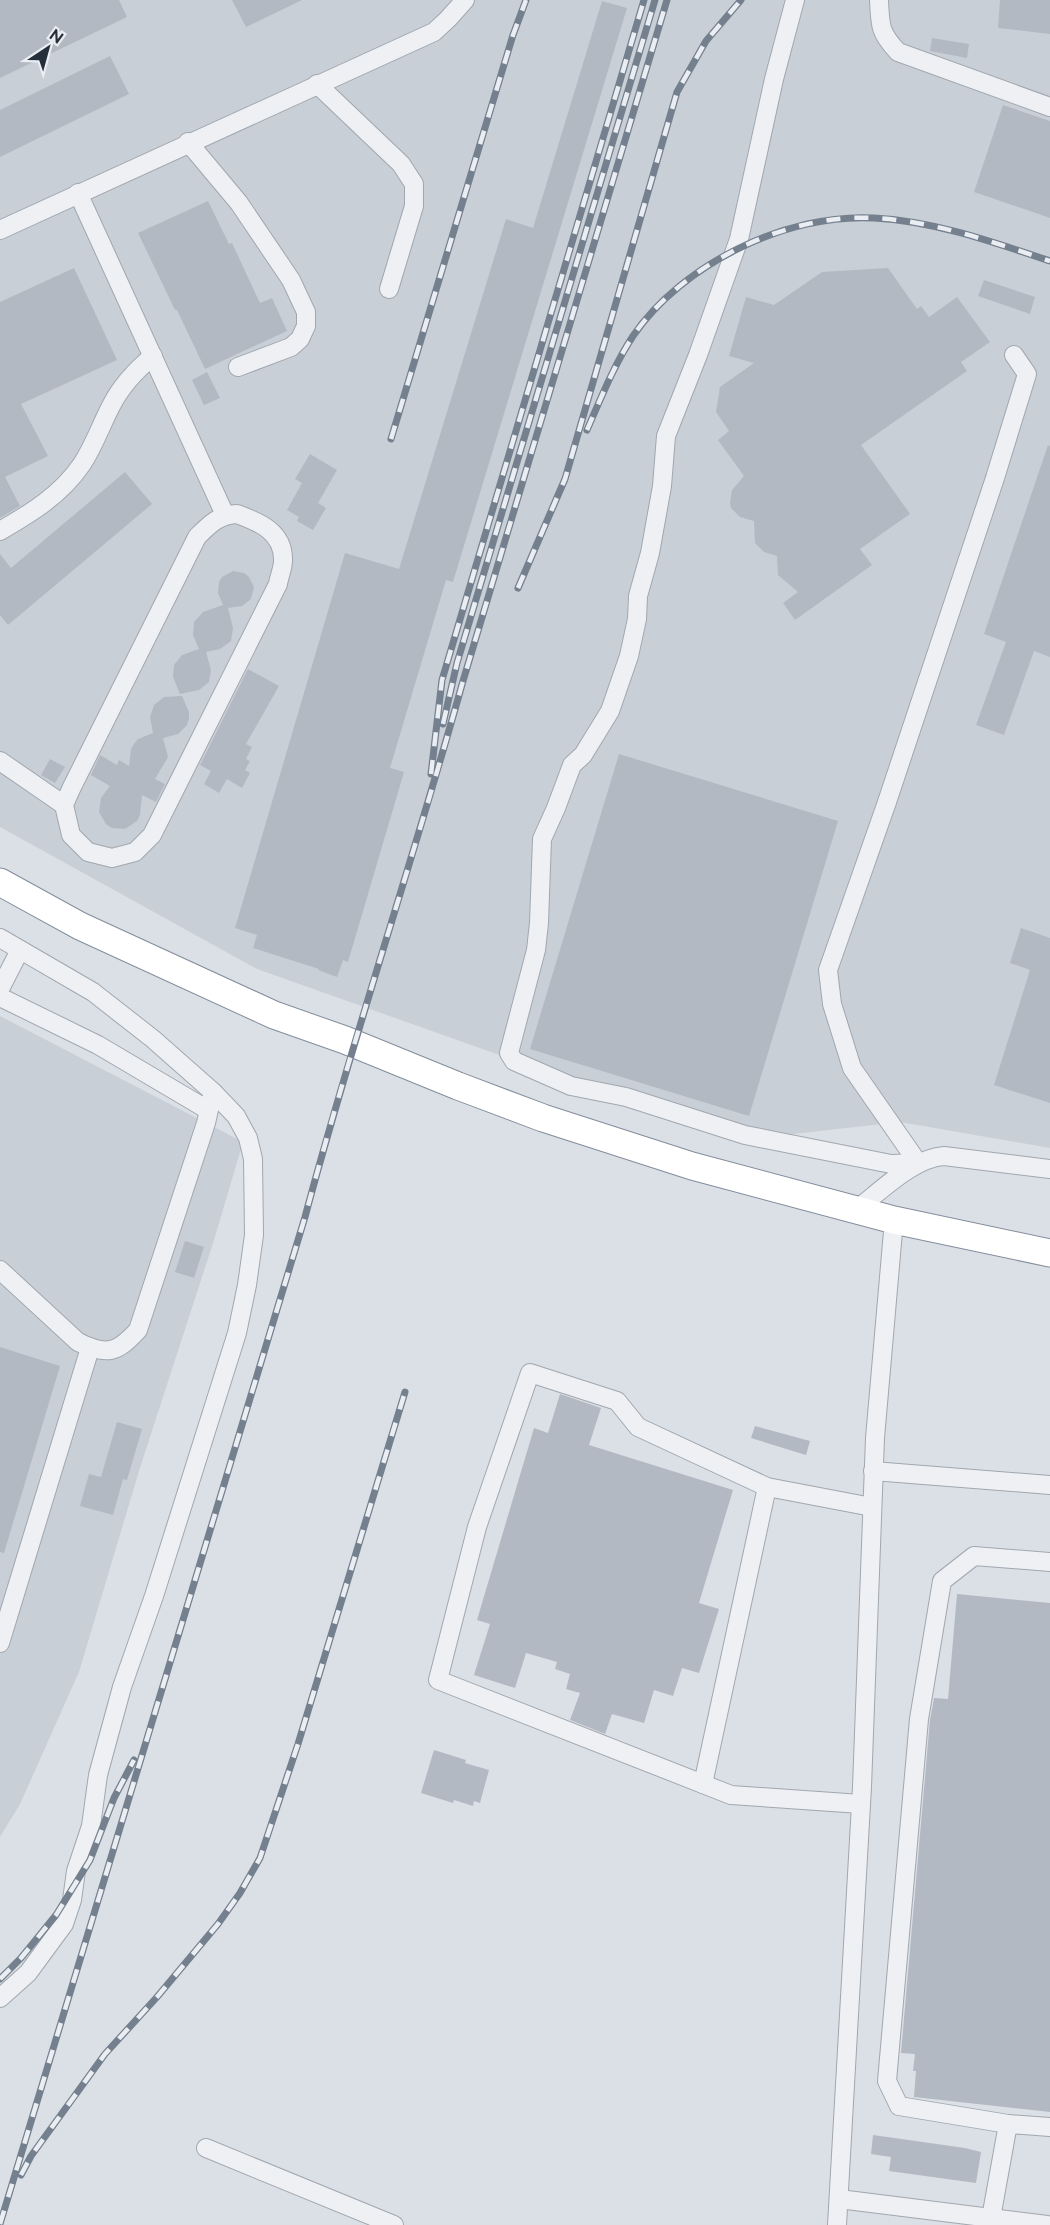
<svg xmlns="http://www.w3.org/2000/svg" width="1050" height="2225" font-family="Raleway,sans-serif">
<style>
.built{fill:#c9cfd7}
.building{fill:#b3b9c2}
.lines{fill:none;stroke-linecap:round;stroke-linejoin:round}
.minor-casing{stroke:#a1a7af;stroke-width:20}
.highway-casing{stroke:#838d9c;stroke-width:29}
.minor{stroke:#eef0f4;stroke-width:18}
.highway{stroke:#fff;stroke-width:27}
.rail-casing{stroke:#75808f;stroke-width:7}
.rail{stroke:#eaeef3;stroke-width:4.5;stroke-dasharray:14;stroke-linecap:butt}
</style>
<rect width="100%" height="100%" fill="#dbe0e6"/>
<g class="built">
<path d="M0 0H1050V1148L900 1122 739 1140 257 969 0 827Z"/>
<path d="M0 1016 243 1142 214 1240 139 1471 79 1672 20 1804 0 1837Z"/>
</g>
<g class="building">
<path d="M0 0H119L127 17 0 78Z"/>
<path d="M232 0H302L246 27Z"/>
<path d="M1000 0H1050V34L998 28Z"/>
<path d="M602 1 627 8 453 582 446 580 390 768 404 772 348 962 343 960 337 977 318 970 319 969 253 948 257 935 235 928 345 553 399 569 506 219 533 228Z"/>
<path d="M932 38 969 44 967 58 930 51Z"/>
<path d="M110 56 129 94 0 157V110Z"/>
<path d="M1003 105 1050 121V218L974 192Z"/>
<path d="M208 201 229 244 232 243 260 303 272 298 287 331 205 369 177 310H175L138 233Z"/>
<path d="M74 268 117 360 21 404 48 456 5 477 20 506 0 518V302Z"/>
<path d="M888 268 917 309 921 306 929 317 957 297 990 342 961 362 967 371 861 445 910 514 860 549 872 565 795 620 783 603 798 592 778 575 777 556 764 552 755 543 754 521 740 517 731 508 730 502 732 490 744 476 718 440 729 431 716 412 720 387 754 363 729 356 746 297 774 305 822 272Z"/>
<path d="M984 280 1035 297 1030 314 978 296Z"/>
<path d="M207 372 220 398 204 405 192 380Z"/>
<path d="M1048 445 1050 446V657L1034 651 1004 735 976 725 1006 642 984 634Z"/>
<path d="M310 454 337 470 318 503 326 508 313 530 297 521 299 517 287 510 302 483 295 479Z"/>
<path d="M125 472 152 504 8 625 0 615V554L11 568Z"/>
<path d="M233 571 244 573 249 577 254 587 251 599 242 606 228 608 233 628 231 641 220 649 206 652 211 670 209 682 199 690 180 694 173 677 174 665 182 655 199 649 193 635 194 622 203 612 223 605 218 593 219 582 222 577Z"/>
<path d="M248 669 279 686 246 744 252 747 246 759 250 761 245 770 250 773 242 788 227 779 219 793 204 784 211 771 200 765Z"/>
<path d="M182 696 189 712V719L187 725 178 734 163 738 168 757 155 779 165 784 156 802 142 795 140 815 137 821 125 829 112 828 106 824 99 812 101 798 110 786 91 775 100 755 117 765 119 760 129 766 131 749 134 744 138 739 153 733 150 717 154 705 164 697Z"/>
<path d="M619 754 838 821 749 1116 530 1049Z"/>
<path d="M50 759 65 767 55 783 41 775Z"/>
<path d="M1021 928 1050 938V1103L994 1085 1030 970 1010 963Z"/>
<path d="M185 1241 204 1247 194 1278 175 1272Z"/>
<path d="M0 1347 60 1366 4 1553 0 1552Z"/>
<path d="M560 1394 601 1408 589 1445 733 1490 699 1603 719 1609 699 1673 682 1668 673 1696 654 1690 644 1723 612 1714 605 1734 570 1720 580 1693 566 1689 570 1674 555 1669 557 1662 526 1653 515 1688 474 1675 490 1624 477 1620 534 1428 548 1433Z"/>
<path d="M117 1422 142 1429 127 1480 123 1479 113 1515 80 1506 89 1474 101 1477Z"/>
<path d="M755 1426 810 1441 806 1455 751 1438Z"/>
<path d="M957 1594 1050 1603V2112L914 2097 916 2071H913L915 2054 901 2053 930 1720 934 1698 948 1699Z"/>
<path d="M434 1750 466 1760 465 1763 489 1770 480 1803 474 1801 473 1806 454 1800 453 1803 421 1793Z"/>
<path d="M873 2135 965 2148 981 2152 976 2183 889 2171 891 2157 871 2154Z"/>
</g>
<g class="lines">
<g class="minor-casing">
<g id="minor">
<path d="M795 0 774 79 739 239 698 355 666 436 662 486 650 553 638 596 637 619 629 656 610 711 583 755 572 765 556 808 542 839 539 923 536 950 509 1053 514 1061 571 1086 626 1097 745 1135 891 1164 918 1163"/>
<path d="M879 0C880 26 880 33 898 52L1050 107"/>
<path d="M317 84 401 164 414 184V206L389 289"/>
<path d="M188 142 239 203 291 280 306 312V326L300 339 291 347 238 367"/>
<path d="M78 193 225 515"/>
<path d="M0 230 434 32 448 19 465 0"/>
<path d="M237 514C259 522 284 532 283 561 283 568 279 577 278 584L152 835 135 852 112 858 88 852 71 835 64 805 71 789 197 537C209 525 218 515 237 514Z"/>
<path d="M0 531C31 513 61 495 82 464 94 446 101 425 111 406 121 386 136 370 153 356"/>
<path d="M0 761 64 805"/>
<path d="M0 938 93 992 153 1039 213 1092 206 1123 138 1330C117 1353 107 1356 78 1342L0 1270"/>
<path d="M0 989 20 950"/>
<path d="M0 997 98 1045 208 1110"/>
<path d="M918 1163 852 1068 832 1004 828 970 887 802 995 478 1027 374 1014 355"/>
<path d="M857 1209C881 1191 913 1158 944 1156L1050 1169"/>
<path d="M873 1471 1050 1485"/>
<path d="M0 1643 90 1348"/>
<path d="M703 1784 767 1487"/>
<path d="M861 1804 731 1795 438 1680 477 1527 530 1373 617 1401 638 1427 767 1487 872 1507"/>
<path d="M0 1998 28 1973 64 1924 72 1900 76 1871 91 1826 98 1775 122 1687 154 1596 237 1333 247 1285 254 1235 253 1159 248 1138 236 1116 213 1092"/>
<path d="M1008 2124 899 2106 887 2081 919 1719 942 1581 974 1556 1050 1562"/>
<path d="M206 2148 394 2225"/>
<path d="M839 2199 1047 2225"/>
<path d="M991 2218 1008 2124 1050 2127"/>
<path d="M837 2225 862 1787 875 1438 894 1220"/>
</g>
</g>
<g class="highway-casing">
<path id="highway" d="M0 882 80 926 274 1015 345 1040 458 1086 543 1118 692 1166 894 1220 1050 1253"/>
</g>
<use href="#minor" class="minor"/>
<use href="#highway" class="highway"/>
<g class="rail-casing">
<g id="rail">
<path d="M587 430C601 398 614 365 633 336 682 264 787 213 874 218 934 221 993 242 1050 261"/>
<path d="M391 439 513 35 526 0"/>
<path d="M518 588 565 479 677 92 706 41 741 0"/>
<path d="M443 724 457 663 655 0"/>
<path d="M431 774 442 680 644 0"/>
<path d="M0 1979 21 1958 56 1915 90 1860 114 1798 134 1760"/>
<path d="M21 2175 31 2156 105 2054 157 1997 218 1924 240 1893 260 1858 298 1744 405 1392"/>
<path d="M0 2224 305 1217C353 1037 413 861 463 681L667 0"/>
</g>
</g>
<use href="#rail" class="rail"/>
</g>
<g transform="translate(48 48) rotate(36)" stroke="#eaeef3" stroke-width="4.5" paint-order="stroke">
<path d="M0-4.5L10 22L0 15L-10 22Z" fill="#252e3b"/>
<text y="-9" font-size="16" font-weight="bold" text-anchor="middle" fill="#252e3b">N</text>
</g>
</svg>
